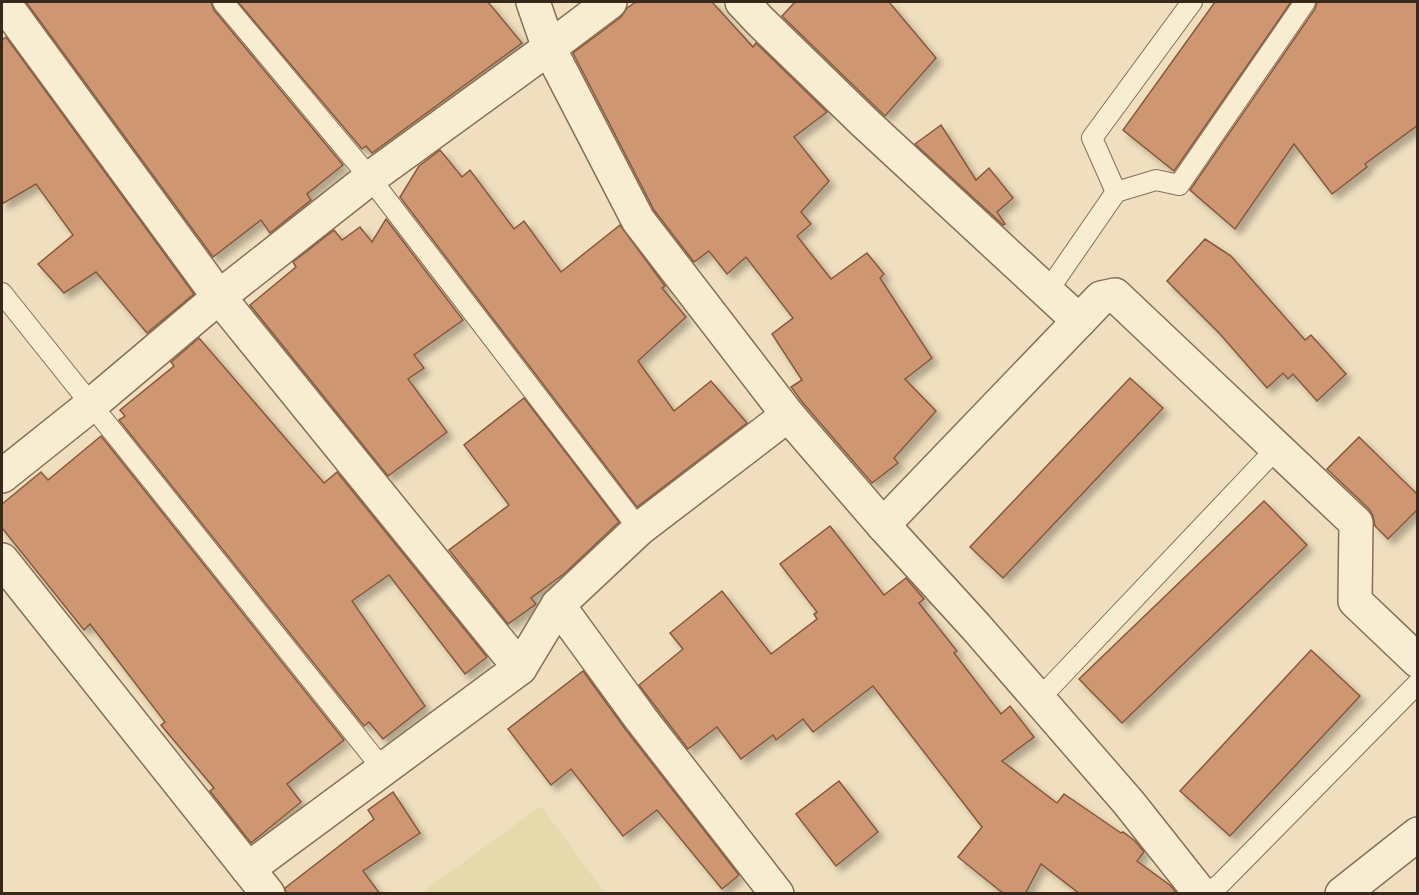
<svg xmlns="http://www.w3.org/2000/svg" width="1419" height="895" font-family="'Playfair Display',serif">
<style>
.farmland{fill:#e4daab}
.building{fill:#ce9772;stroke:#87583c;stroke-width:1.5;filter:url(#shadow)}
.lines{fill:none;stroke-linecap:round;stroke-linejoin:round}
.service-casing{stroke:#876f56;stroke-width:22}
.minor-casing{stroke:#876f56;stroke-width:36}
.tertiary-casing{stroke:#876f56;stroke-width:36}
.service{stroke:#f9edd1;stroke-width:20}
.minor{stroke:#f9edd1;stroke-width:33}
.tertiary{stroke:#f9edd1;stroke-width:33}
</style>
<defs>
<filter id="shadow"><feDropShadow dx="5.5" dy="5.5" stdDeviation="3" flood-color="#0004"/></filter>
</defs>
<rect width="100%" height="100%" fill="#efdfbe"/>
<path class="farmland" d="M541 806 605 893H421Z"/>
<g class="building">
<path d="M26 2H211L214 10 343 165 307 194 311 200 270 233 261 220 213 257Z"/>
<path d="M238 2H488L522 43 372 153 366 146 362 149Z"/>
<path d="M636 2H712L753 47 756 43 827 112 794 137 829 181 801 212 811 224 797 236 831 279 867 253 884 274 880 278 932 358 905 379 936 411 894 458 898 463 872 483 803 403 791 387 802 380 772 334 793 318 746 257 727 274 709 251 694 262 654 210 573 53 621 17 627 8Z"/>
<path d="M795 2H889L936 58 885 116 782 16Z"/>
<path d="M1215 2H1291L1174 171 1123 130Z"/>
<path d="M1317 2H1418V125L1365 164 1367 167 1332 194 1294 144 1235 229 1190 190 1315 9Z"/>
<path d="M6 37 194 294 147 333 96 272 64 293 38 264 73 235 36 184 2 204V40Z"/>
<path d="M941 125 976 180 989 168 1013 198 997 212 1005 224 1003 225 915 144Z"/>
<path d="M440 150 462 177 470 170 514 229 524 221 561 272 620 225 665 286 662 288 686 317 638 361 674 411 711 381 747 423 637 507 400 197 419 166Z"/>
<path d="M386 219 463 320 414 355 424 368 408 379 447 432 388 476 250 305 296 267 293 262 334 230 342 240 360 227 372 242Z"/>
<path d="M1205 239 1231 256 1305 340 1311 335 1346 374 1317 401 1293 374 1288 379 1283 373 1267 388 1220 334 1167 281Z"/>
<path d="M199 338 324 483 337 472 487 657 465 674 389 575 352 601 425 706 383 739 369 722 364 726 119 420 125 416 120 410 174 366 171 362Z"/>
<path d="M1130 378 1163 408 1003 578 970 547Z"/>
<path d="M524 398 619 522 565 573 531 598 536 604 508 624 449 550 509 505 464 445Z"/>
<path d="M101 436 344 740 287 784 301 802 251 843 210 791 214 788 161 725 165 722 90 624 84 630 2 528V504L41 472 48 480Z"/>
<path d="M1359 437 1418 495V509L1388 539 1375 526 1373 516 1369 509 1327 469Z"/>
<path d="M1264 501 1307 545 1122 723 1079 679Z"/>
<path d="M830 526 884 595 906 578 924 599 919 603 957 651 954 653 1001 714 1010 706 1034 737 1002 761 1057 803 1064 794 1121 833 1123 832 1135 841 1144 852 1137 861 1171 886 1177 894H1080L1041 864 1025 894H1004L958 857 982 827 873 686 813 732 803 719 776 740 773 735 741 759 717 727 688 749 639 685 683 649 670 633 722 591 771 654 817 619 814 614 817 612 780 564Z"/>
<path d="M1311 650 1360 696 1230 836 1180 791Z"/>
<path d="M583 671 626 730 739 875 722 889 657 810 623 836 571 769 551 785 508 729Z"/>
<path d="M839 781 878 832 836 866 796 814Z"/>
<path d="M393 792 420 833 363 871 380 894H286L285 888 374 819 368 810Z"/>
</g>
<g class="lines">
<g class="service-casing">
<g id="service">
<path d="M223 2 370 178 639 529"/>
<path d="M1116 192 1092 138 1192 2"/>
<path d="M1047 292 1116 192 1156 180 1179 185 1305 2"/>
<path d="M2 293 382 768"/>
<path d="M1039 699 1277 448"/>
<path d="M1208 894 1221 883 1418 683"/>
</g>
</g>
<g class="minor-casing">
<g id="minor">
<path d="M3 2 219 297 520 668"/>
<path d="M533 2 549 48 638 220 788 415 883 525 977 628 1129 803 1201 894"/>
<path d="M742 2 760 21 864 122 1079 321"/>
<path d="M2 476 91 405 219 297 370 178 549 48 610 2"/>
<path d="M883 525 1101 298 1115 295 1356 523 1355 601 1418 661"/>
<path d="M2 560 268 894"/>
<path d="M558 605 641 719 777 894"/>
<path d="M248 869 520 668 558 605 639 529 788 415"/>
</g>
</g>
<g class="tertiary-casing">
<path id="tertiary" d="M1342 894 1418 834"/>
</g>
<use href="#service" class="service"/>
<use href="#minor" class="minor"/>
<use href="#tertiary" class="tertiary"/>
</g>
<rect width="1419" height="895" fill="none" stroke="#36281b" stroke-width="6"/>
</svg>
